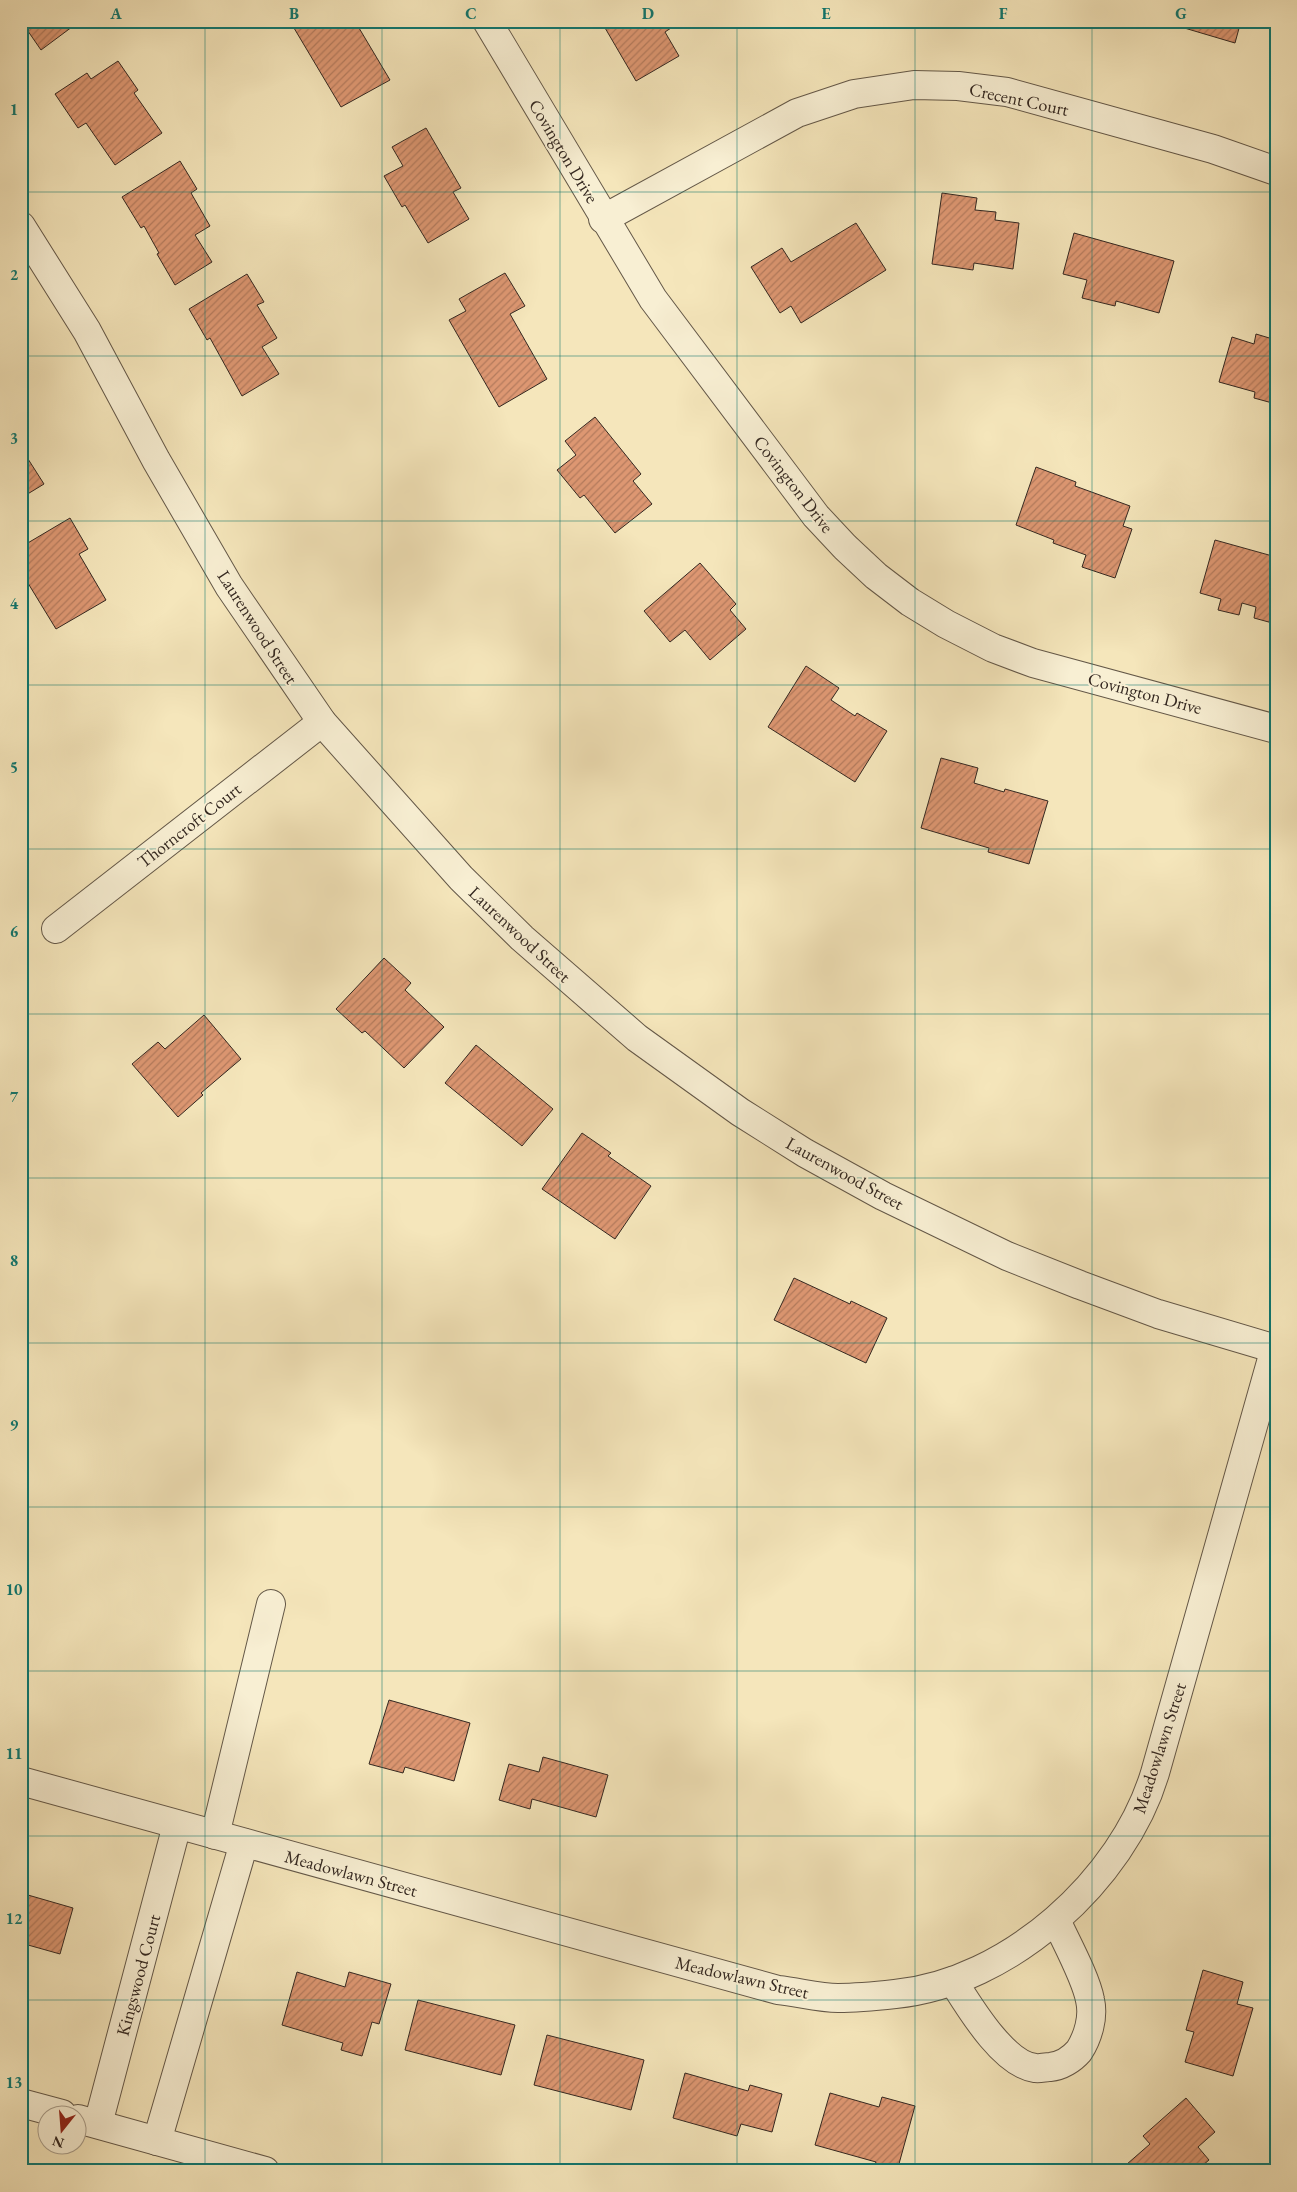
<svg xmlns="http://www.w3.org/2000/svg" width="1297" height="2192" font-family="'EB Garamond',serif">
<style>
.building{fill:url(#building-hatch);stroke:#342821}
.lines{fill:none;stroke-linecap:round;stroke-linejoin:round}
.minor-casing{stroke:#645848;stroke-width:30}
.minor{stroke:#f8efd3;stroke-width:28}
.grid{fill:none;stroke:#0f766e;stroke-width:1;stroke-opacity:0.55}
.labels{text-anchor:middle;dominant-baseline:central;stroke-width:4;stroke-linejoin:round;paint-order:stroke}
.street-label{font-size:18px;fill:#342821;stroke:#f8efd3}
.neatline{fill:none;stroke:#0f766e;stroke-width:2}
.grid-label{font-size:16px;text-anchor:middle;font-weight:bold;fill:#0f766e}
</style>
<defs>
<pattern id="building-hatch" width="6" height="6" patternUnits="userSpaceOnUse" patternTransform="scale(1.25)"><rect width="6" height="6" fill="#dd9772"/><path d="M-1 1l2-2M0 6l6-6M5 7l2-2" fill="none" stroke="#b47b5d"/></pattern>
</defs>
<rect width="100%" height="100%" fill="#f5e6bb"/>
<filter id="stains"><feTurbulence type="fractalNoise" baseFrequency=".004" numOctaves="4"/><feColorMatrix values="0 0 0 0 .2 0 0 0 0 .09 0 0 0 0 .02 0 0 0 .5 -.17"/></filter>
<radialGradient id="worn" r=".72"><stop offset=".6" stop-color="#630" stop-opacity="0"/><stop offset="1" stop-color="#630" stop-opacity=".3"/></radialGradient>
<g class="building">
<path d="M21 21H80L41 50Z"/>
<path d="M294 21H370L359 28 390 80 341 107 291 23Z"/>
<path d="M601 21H671L674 26 665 32 679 56 636 81Z"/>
<path d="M1182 21H1241L1235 43 1181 27Z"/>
<path d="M118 61 138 90 134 93 162 133 115 165 86 123 78 128 55 94 87 73 91 79Z"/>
<path d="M426 128 461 188 453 192 469 219 428 243 405 205 402 207 384 176 403 166 392 147Z"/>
<path d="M180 161 197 189 191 193 210 226 195 235 212 262 175 285 157 254 159 253 144 226 141 228 122 197Z"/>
<path d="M942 193 977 198 975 210 996 212 995 220 1019 223 1013 269 974 263 973 270 932 264Z"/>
<path d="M856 223 886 270 801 323 791 306 780 313 751 267 782 248 791 262Z"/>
<path d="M1074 233 1174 261 1159 313 1116 301 1115 306 1082 298 1087 280 1063 274Z"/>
<path d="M505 273 525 306 510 314 547 379 499 407 449 320 466 311 459 299Z"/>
<path d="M247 274 264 302 257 305 277 338 262 347 279 374 242 396 210 338 207 340 189 309Z"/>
<path d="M1256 334 1276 340V404L1254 398 1255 392 1219 382 1232 337 1254 344Z"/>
<path d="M595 417 641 474 633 481 652 504 615 533 584 495 580 498 557 470 576 455 565 441Z"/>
<path d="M21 448 44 484 21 498Z"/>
<path d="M1036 467 1076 482 1075 486 1130 506 1123 526 1132 529 1115 578 1082 567 1086 555 1053 543 1054 540 1016 525Z"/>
<path d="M70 518 88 549 79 554 106 600 56 629 23 575 21 576V547Z"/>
<path d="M1215 540 1276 557V624L1254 618 1256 607 1242 603 1239 615 1218 610 1221 599 1200 593Z"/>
<path d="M700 563 736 604 730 610 746 629 710 660 685 630 670 642 644 611Z"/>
<path d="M806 666 839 688 831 700 855 716 857 713 887 731 855 782 768 727Z"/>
<path d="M941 758 978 768 974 783 1004 792 1005 789 1048 801 1029 864 988 852 989 848 921 828Z"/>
<path d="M384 958 411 983 405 990 444 1027 404 1068 365 1031 362 1033 336 1009Z"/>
<path d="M204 1015 241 1059 201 1093 203 1095 178 1117 132 1064 158 1042 165 1049Z"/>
<path d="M476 1045 553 1109 522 1146 445 1083Z"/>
<path d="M582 1133 611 1153 608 1156 651 1186 615 1239 542 1189Z"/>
<path d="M794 1278 850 1304 851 1301 887 1318 866 1363 774 1320Z"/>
<path d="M389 1700 470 1723 454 1781 405 1767 403 1773 369 1764Z"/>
<path d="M543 1757 608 1775 596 1817 532 1799 530 1809 499 1800 509 1764 539 1772Z"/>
<path d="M21 1893 73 1908 60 1954 21 1943Z"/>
<path d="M1203 1970 1243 1982 1237 2004 1253 2008 1233 2076 1185 2062 1194 2032 1186 2030Z"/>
<path d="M297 1972 345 1987 349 1972 391 1984 379 2024 372 2022 362 2056 341 2050 343 2043 282 2025Z"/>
<path d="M418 2000 515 2025 501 2075 405 2050Z"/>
<path d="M547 2035 644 2060 631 2110 534 2085Z"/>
<path d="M685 2073 748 2091 750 2085 782 2094 772 2132 741 2124 737 2136 673 2118Z"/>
<path d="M830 2093 879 2107 882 2097 915 2106 897 2171 873 2169 876 2162 815 2145Z"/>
<path d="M1186 2098 1215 2132 1198 2147 1209 2160 1196 2171H1119L1150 2144 1143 2136Z"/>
<path d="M957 2165 982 2171H956Z"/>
<path d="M1009 2165 1033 2171H1008Z"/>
</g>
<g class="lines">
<g class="minor-casing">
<g id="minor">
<path d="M487 21 653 299 816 516 845 547 876 576 910 602 946 624 993 648 1033 663 1276 729"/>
<path d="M603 219 797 113 854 94 914 85 958 86 1007 92 1213 149 1276 171"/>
<path d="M21 226 87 331 156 460 229 586 322 722 461 878 522 938 637 1038 740 1112 805 1153 883 1196 1007 1256 1080 1285 1158 1314 1276 1349"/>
<path d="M56 929 322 722"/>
<path d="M21 1781 778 1990C798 1992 819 1998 838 1998 857 1998 877 1996 895 1994 1009 1983 1123 1880 1155 1773L1275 1348"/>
<path d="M215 1835 271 1604"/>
<path d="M953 1981C969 2006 1003 2064 1035 2068 1039 2069 1045 2067 1050 2067 1061 2066 1072 2059 1079 2051 1088 2037 1094 2017 1090 2000 1086 1978 1066 1942 1056 1920"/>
<path d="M21 2103 62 2114"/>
<path d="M78 2119 265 2171"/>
<path d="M98 2124 177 1825"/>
<path d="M157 2141 244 1843"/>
</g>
</g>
<use href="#minor" class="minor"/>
</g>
<path class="grid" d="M205 21V2171M382 21V2171M560 21V2171M737 21V2171M915 21V2171M1092 21V2171M21 192H1276M21 356H1276M21 521H1276M21 685H1276M21 849H1276M21 1014H1276M21 1178H1276M21 1343H1276M21 1507H1276M21 1671H1276M21 1836H1276M21 2000H1276"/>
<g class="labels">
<g class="street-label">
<text transform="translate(1019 99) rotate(12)">Crecent Court</text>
<text transform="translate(564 151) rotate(59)">Covington Drive</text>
<text transform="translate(794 484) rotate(52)">Covington Drive</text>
<text transform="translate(258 627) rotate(57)">Laurenwood Street</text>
<text transform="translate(1145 693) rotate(15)">Covington Drive</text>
<text transform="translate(189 825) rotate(-38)">Thorncroft Court</text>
<text transform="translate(520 934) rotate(43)">Laurenwood Street</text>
<text transform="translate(845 1173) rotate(29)">Laurenwood Street</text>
<text transform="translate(1159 1748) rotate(-72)">Meadowlawn Street</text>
<text transform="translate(351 1873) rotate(15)">Meadowlawn Street</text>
<text transform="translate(138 1975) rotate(-75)">Kingswood Court</text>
<text transform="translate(742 1977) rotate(13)">Meadowlawn Street</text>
</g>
</g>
<rect width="1297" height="2192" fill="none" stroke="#f5e6bb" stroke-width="55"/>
<g transform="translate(62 2130) rotate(197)"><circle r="24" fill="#f8efd3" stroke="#aa9f8c"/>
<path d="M0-4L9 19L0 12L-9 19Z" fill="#8f2418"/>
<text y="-8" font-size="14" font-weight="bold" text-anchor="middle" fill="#342821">N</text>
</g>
<rect x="28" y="28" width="1242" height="2136" class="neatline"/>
<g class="grid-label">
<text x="116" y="19">A</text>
<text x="294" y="19">B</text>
<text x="471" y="19">C</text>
<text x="648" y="19">D</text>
<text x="826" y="19">E</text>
<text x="1003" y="19">F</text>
<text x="1181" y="19">G</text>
<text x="14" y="115">1</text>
<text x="14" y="280">2</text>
<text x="14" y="444">3</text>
<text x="14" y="609">4</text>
<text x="14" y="773">5</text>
<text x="14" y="937">6</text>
<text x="14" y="1102">7</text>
<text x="14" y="1266">8</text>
<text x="14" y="1430">9</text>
<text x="14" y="1595">10</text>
<text x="14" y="1759">11</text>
<text x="14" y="1924">12</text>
<text x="14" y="2088">13</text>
</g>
<rect width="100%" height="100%" filter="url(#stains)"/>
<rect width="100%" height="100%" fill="url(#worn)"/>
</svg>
